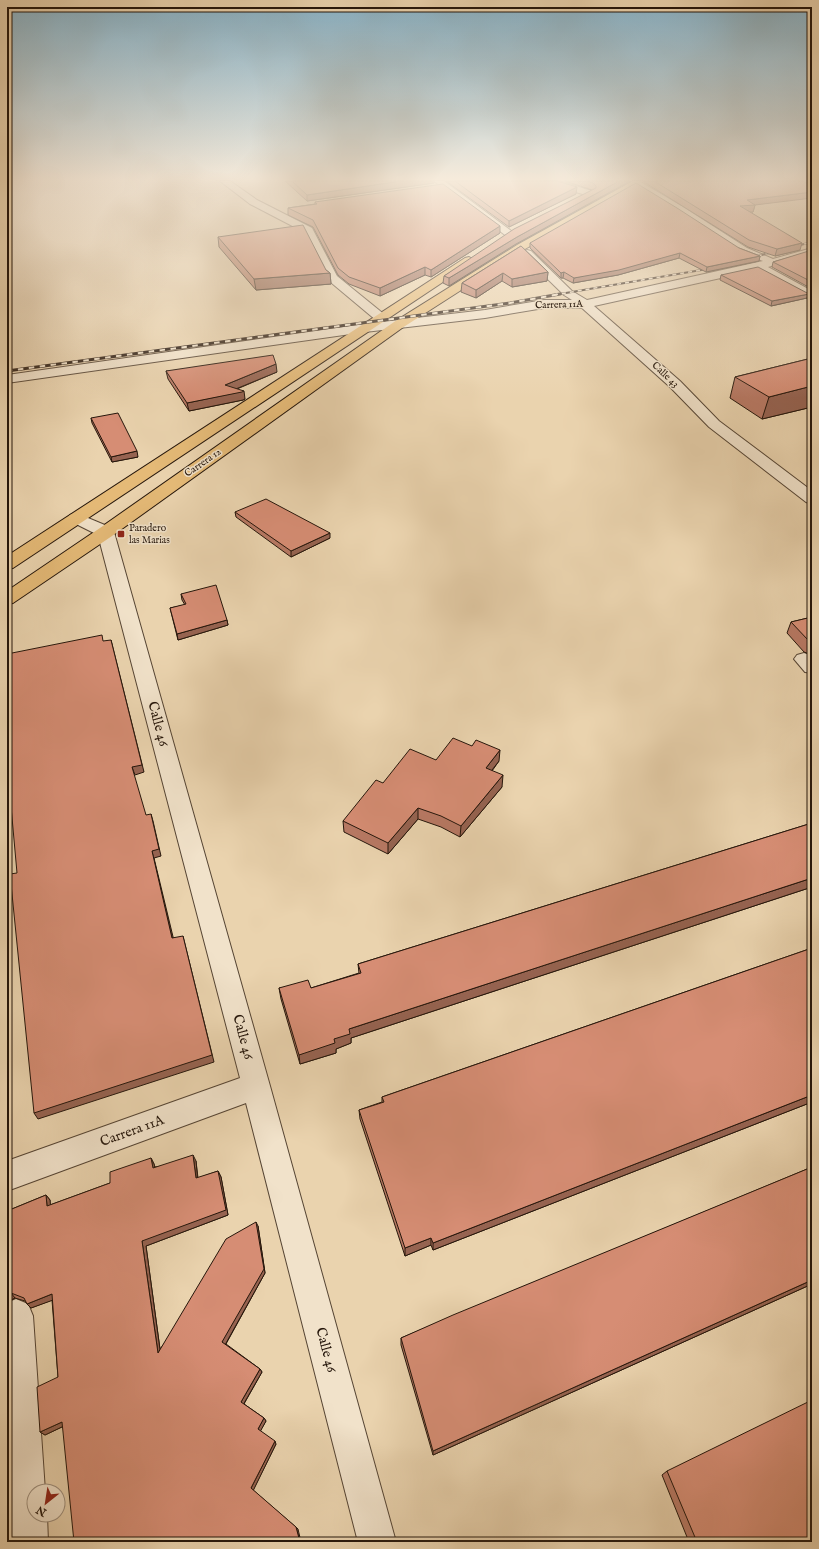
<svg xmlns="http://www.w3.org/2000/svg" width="819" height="1549" font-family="'IM FELL English',serif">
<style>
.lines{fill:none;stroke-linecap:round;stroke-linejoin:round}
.minor-casing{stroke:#564534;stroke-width:2}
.primary-casing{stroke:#25160b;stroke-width:2}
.minor{fill:#f1e2ca;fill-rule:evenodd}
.primary{fill:#e5ba77;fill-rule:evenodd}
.rail-far1-casing{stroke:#25160b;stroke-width:2}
.rail-casing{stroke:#25160b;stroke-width:3}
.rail-far1{stroke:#f1e2ca;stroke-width:1.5;stroke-dasharray:4;stroke-linecap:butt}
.rail{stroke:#f1e2ca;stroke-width:2;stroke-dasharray:5.5;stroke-linecap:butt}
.wall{fill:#b87964;stroke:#25160b}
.shaded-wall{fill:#966351;stroke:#25160b}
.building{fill:#d68d74;stroke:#25160b}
.poi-dot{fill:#8f2418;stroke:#f1e2ca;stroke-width:1.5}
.labels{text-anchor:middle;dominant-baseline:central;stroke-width:3;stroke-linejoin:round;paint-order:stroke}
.far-street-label{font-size:10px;fill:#25160b;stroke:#f1e2ca}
.far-poi-label{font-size:10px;fill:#25160b;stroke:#f1e2ca;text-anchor:start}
.near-street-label{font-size:14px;fill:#25160b;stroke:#f1e2ca}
</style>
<rect width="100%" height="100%" fill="#ead3ae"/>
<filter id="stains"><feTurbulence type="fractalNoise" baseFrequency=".005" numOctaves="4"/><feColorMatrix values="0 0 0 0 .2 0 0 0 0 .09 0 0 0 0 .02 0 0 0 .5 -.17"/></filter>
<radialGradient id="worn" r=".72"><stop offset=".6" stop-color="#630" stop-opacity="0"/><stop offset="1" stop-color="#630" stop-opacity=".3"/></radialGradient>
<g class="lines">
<g class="minor-casing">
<g id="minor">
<path d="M220 181H230L257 200 312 228 337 276 385 315 387 318 385 321H377L328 280 304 232 250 204Z"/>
<path d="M434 181H444L514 233 513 235H505Z"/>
<path d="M545 181H559L592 191 594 193 589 196 546 183Z"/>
<path d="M633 181H639L683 207 747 248 773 259 812 248V254L768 267 812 291V299L757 270 594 306 680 381 719 421 812 491V504L806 502 709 427 670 387 582 308H544L485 318 365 332 7 383V375L365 324 485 310 544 300H572L564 295 523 255 522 253 527 250 531 251 572 291 587 300 763 261 739 252 677 211 633 185 631 183Z"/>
<path d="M76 513 112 528 114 532 270 1086 396 1542H358L246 1103 7 1191V1161L240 1078 98 535 70 521 68 518 70 515Z"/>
<path d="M804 653 812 656V673L805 672 794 659 797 655Z"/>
<path d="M16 1299 28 1304 33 1316 45 1491H34V1515H47L48 1542H10L7 1486V1303Z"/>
</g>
</g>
<g class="primary-casing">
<g id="primary">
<path d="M633 181H644L525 249 402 328 112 536 13 603 7 604V591L100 528 394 322 517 245Z"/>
<path d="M469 257 474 260 473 262 13 568 7 569V556L465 258Z"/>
</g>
</g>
<use href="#minor" class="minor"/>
<use href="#primary" class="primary"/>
<g class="rail-far1-casing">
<g id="rail-far1">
<path d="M750 258 812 242"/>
<path d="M554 295 713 268"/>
</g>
</g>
<g class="rail-casing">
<path id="rail" d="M7 371 510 303 560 294"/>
</g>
<use href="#rail-far1" class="rail-far1"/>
<use href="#rail" class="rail"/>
</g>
<g class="wall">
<path d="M285 181H434V183L307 201Z"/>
<path d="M446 181H557L576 194 509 227Z"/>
<path d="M565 181H630L516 244 449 286 443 283 444 276 592 190Z"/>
<path d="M645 181H803L755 205 753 212H749L800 250 775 256 748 247 644 182Z"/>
<path d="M806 181H812V184Z"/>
<path d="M315 202 500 233 431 277 425 275 380 296 349 284 338 275 313 227 288 215V208L315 204Z"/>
<path d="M218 237 326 270 330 273 331 284 256 290 219 247Z"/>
<path d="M530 243 739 248 760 256 759 261 706 272 679 258 618 275 573 283 563 278H561L530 248Z"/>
<path d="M521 246 548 272 547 281 512 287 502 281 476 298 461 292 462 283Z"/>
<path d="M812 251V289L772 267 773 262Z"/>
<path d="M721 275 807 298 771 306 720 280Z"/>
<path d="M812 358V407L762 419 730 398 735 377Z"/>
<path d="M166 371 277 372 237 389 245 399 243 400 189 411 168 379Z"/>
<path d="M91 418 138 457 112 462 92 423Z"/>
<path d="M235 512 330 538 291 557 236 517Z"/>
<path d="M181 594 227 620 228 625 178 640 170 608 185 605 182 600Z"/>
<path d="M812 617V655L804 652 787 633 791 622Z"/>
<path d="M436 760 499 761 492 771 502 787 460 837 441 827 418 819 388 854 344 832 343 821Z"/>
<path d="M812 823V887L351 1038V1043L336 1049V1053L300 1064 281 999 279 988H311L359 973 358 964Z"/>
<path d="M812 948V1102L433 1250 431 1245 405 1256 360 1119 359 1110 382 1102V1097Z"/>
<path d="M151 1158 154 1164 155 1167 196 1161 198 1178 218 1171 221 1177 228 1215 146 1246 160 1349 258 1226 265 1273 226 1344 260 1369 262 1372 244 1404 264 1418 266 1421 260 1431 276 1444 253 1490 298 1529 62 1427 45 1435 40 1432 58 1377 52 1300 31 1308 27 1304 25 1301 15 1298 7 1302V1211L46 1195 50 1200V1205L110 1183Z"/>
<path d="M812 1167V1284L433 1455 401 1345V1338Z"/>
<path d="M667 1471 812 1542H689L662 1475Z"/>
</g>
<g class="shaded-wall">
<path d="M401 181H434V183L307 201V195Z"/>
<path d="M619 181H630L516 244 449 286V278L517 237Z"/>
<path d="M577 187 576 194 509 227V221Z"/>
<path d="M812 192V198L755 205 753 212 738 213 740 206 747 200Z"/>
<path d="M500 226V233L431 277V270Z"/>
<path d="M802 243 800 250 775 256 777 249Z"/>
<path d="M680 253 679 258 618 275 573 283 574 278Z"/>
<path d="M760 256 759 261 706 272 707 267Z"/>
<path d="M425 267V275L380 296V288Z"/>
<path d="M548 272 547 281 512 287V279Z"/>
<path d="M564 272 563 278H561V273Z"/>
<path d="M330 273 331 284 256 290 254 279Z"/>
<path d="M503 273 502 281 476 298V290Z"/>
<path d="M809 294 807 298 771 306 772 301Z"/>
<path d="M276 364 277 372 226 393 225 385Z"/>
<path d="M812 386V407L762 419 769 397Z"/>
<path d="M244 391 245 399 243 400 189 411 187 403Z"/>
<path d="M137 451 138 457 112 462 111 457Z"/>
<path d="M330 533V538L291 557V551Z"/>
<path d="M227 620 228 625 178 640 177 634Z"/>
<path d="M111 640 144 772 135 775 132 767Z"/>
<path d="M500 750 499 761 485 779 486 768Z"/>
<path d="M503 775 502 787 460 837 461 826Z"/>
<path d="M7 784H9L12 791 7 792Z"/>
<path d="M418 808V819L388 854V843Z"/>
<path d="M151 814 153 821 161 856 154 858 175 945 172 938 152 851Z"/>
<path d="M812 878V887L351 1038V1043L336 1049V1053L300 1064 299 1055 334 1039 349 1029Z"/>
<path d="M183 936 214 1062 38 1119 34 1113Z"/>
<path d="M812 1095V1102L433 1250V1243Z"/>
<path d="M193 1155 196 1161 198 1184 196 1178Z"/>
<path d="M151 1158 154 1164 156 1173 153 1168Z"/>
<path d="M218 1171 221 1177 228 1215 146 1246 161 1357 158 1353 142 1241Z"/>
<path d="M46 1195 50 1200 51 1211 47 1206Z"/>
<path d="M256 1222 258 1226 265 1273 225 1345 222 1342Z"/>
<path d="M431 1238V1245L405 1256V1248Z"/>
<path d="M812 1280V1284L433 1455V1451Z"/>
<path d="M11 1293 15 1298 7 1302V1295Z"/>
<path d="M52 1294 56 1299 31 1308 27 1304Z"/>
<path d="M260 1369 262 1372 243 1405 241 1402Z"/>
<path d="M264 1418 266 1421 260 1432 258 1429Z"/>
<path d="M62 1422 66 1425 45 1435 40 1432Z"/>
<path d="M275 1441 276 1444 253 1491 251 1488Z"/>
<path d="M296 1527 298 1529 301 1542H300Z"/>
</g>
<g class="building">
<path d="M292 181H401L307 195Z"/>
<path d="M455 181H557L577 187 509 221Z"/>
<path d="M587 181H619L517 237 449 278 444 276 514 229 596 188V186L593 183Z"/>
<path d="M654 181H803L812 186V192L747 200 755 205 740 206 802 243 777 249 749 240Z"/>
<path d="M636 183 677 208 739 248 760 256 707 267 680 253 619 270 574 278 564 272 561 273 530 243Z"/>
<path d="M443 184 500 226 431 270 425 267 380 288 349 277 338 268 313 220 288 208 317 204 315 202Z"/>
<path d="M303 225 326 270 330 273 254 279 218 237Z"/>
<path d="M521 246 548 272 512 279 503 273 476 290 462 283Z"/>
<path d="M812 250V282L773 262Z"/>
<path d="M758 267 809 294 772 301 721 275Z"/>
<path d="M273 355 276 364 225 385 244 391 242 392 187 403 166 371Z"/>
<path d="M812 358V386L769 397 735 377Z"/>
<path d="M118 413 137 451 111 457 91 418Z"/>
<path d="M266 499 330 533 291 551 235 512Z"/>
<path d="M216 585 227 620 177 634 170 608 186 604 181 594Z"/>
<path d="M812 617V642L808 640 791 622Z"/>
<path d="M102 635 103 641 111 640 142 765 132 767 146 815 151 814 159 849 152 851 172 938 183 936 212 1055 34 1113 10 874 17 873 9 784H7V654Z"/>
<path d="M453 738 472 746 476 740 500 750 486 768 503 775 461 826 441 816 418 808 388 843 343 821 376 780 383 783 410 749 436 760Z"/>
<path d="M812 823V878L349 1029 350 1034 334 1039 335 1043 299 1055 279 988 308 980 311 988 361 973 358 964Z"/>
<path d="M812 948V1095L433 1243 431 1238 405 1248 359 1110 384 1102 382 1097Z"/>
<path d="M193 1155 196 1178 218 1171 226 1210 142 1241 158 1353 226 1239 256 1222 264 1269 222 1342 260 1369 241 1402 264 1418 258 1429 275 1441 251 1488 296 1527 300 1542H74L62 1422 40 1432 37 1387 58 1377 52 1294 27 1304 24 1298 11 1293 7 1295V1211L46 1195 47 1206 110 1183V1172L151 1158 153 1168Z"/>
<path d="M812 1167V1280L433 1451 401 1338 453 1315Z"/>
<path d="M812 1400V1542H697L667 1471Z"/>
</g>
<linearGradient id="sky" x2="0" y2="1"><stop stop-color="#88b6ce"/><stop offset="0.45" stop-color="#f6ebdb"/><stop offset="1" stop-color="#f6ebdb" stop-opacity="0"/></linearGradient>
<rect width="819" height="398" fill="url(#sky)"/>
<rect class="poi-dot" x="117" y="530" width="8" height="8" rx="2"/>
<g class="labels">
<g class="far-street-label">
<text transform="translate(559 305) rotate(-2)">Carrera 11A</text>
<text transform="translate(665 375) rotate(43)">Calle 43</text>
<text transform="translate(203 463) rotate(-35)">Carrera 12</text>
</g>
<g class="far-poi-label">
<text x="129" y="528">Paradero<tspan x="129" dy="12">las Marias</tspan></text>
</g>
<g class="near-street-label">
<text transform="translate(158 724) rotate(75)">Calle 46</text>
<text transform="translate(243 1037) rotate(75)">Calle 46</text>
<text transform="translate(132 1131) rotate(-20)">Carrera 11A</text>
<text transform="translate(326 1350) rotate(75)">Calle 46</text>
</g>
</g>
<rect width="819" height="1549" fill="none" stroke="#ead3ae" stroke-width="24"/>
<rect x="8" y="8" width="803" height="1533" fill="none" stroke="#25160b" stroke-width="2"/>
<rect x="12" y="12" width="795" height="1525" fill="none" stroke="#25160b"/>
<g transform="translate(46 1503) rotate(210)"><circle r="19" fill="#f1e2ca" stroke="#9f907e"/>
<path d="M0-3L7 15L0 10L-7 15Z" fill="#8f2418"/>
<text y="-6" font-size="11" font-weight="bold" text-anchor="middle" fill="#25160b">N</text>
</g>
<rect width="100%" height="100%" filter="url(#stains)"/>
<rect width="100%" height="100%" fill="url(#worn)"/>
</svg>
